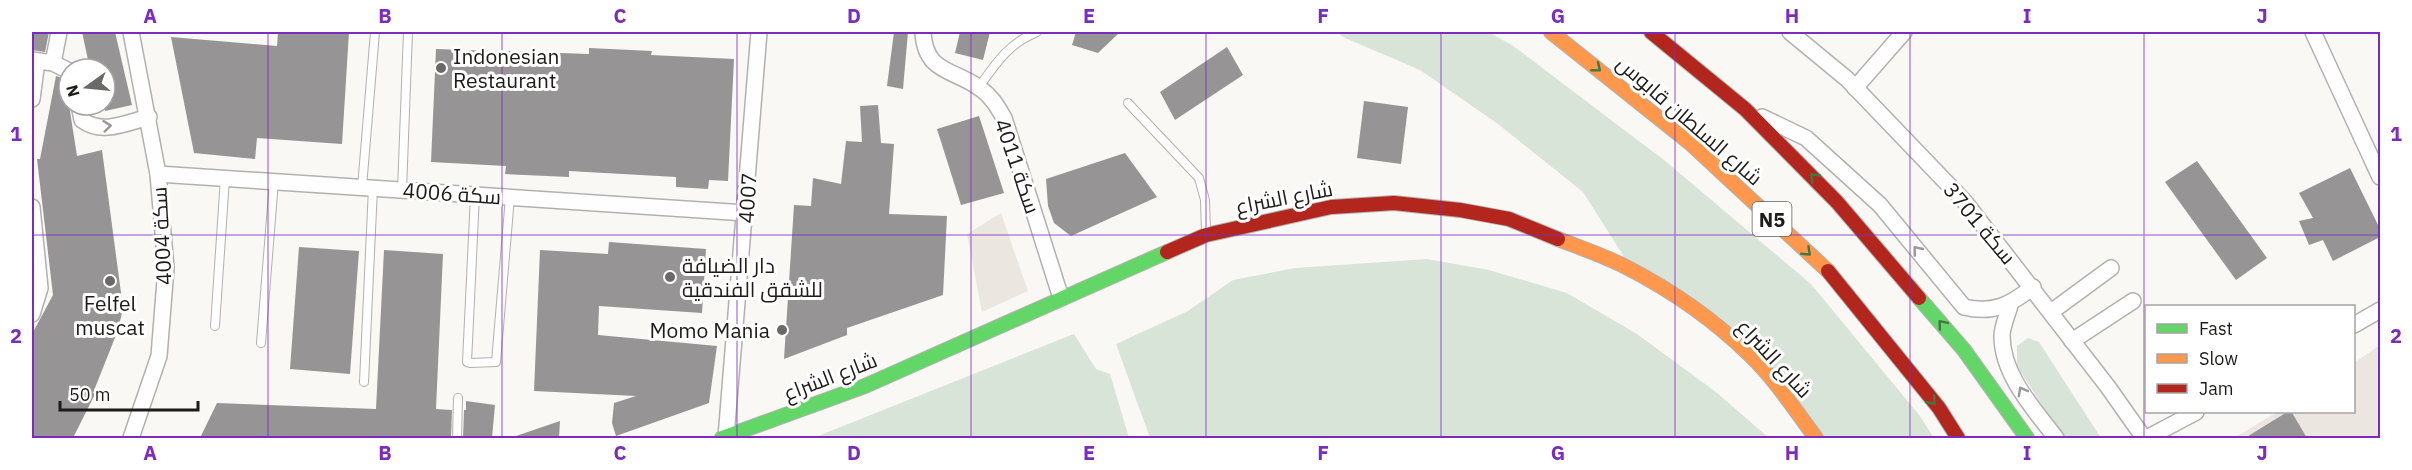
<svg xmlns="http://www.w3.org/2000/svg" width="2412" height="470" font-family="'IBM Plex Sans',Cairo,sans-serif">
<style>
.built{fill:#ebe7e0}
.green{fill:#d9e4d8}
.building{fill:#969494}
.lines{fill:none;stroke-linecap:round;stroke-linejoin:round}
.lane-casing{stroke:#b2b1af;stroke-width:10}
.street-casing{stroke:#b2b1af;stroke-width:18}
.fast-casing{stroke:#b2b1af;stroke-width:16}
.slow-casing{stroke:#b2b1af;stroke-width:16}
.jam-casing{stroke:#b2b1af;stroke-width:16}
.lane{stroke:#fefefe;stroke-width:8}
.street{stroke:#fefefe;stroke-width:15}
.fast{stroke:#63d668;stroke-width:14}
.slow{stroke:#ff974d;stroke-width:14}
.jam{stroke:#b3261e;stroke-width:14}
.oneway{stroke:#407941}
.oneway2{stroke:#999897}
.grid{fill:none;stroke:#7b2cbf;stroke-width:1.5;stroke-opacity:0.55}
.poi-dot{fill:#6a6967;stroke:#fff;stroke-width:2}
.labels{text-anchor:middle;dominant-baseline:central;stroke-width:6;stroke-linejoin:round;paint-order:stroke}
.shield{fill:#fff;stroke:#61605f;stroke-width:1.5}
.shield-label{font-size:20px;font-weight:bold;fill:#1d1c1a}
.poi-label{font-size:21px;fill:#1d1c1a;stroke:#fff;text-anchor:start}
.street-label{font-size:21px;fill:#1d1c1a;stroke:#fff}
.neatline{fill:none;stroke:#7b2cbf;stroke-width:2}
.grid-label{font-size:20px;text-anchor:middle;font-weight:bold;fill:#7b2cbf}
</style>
<rect width="100%" height="100%" fill="#faf8f5"/>
<g class="built">
<path d="M1001 213 1028 291 982 312 967 234Z"/>
<path d="M2380 345V438H2234L2277 412H2354V363Z"/>
</g>
<g class="green">
<path d="M1336 32H1488L1512 45 1664 160 1811 284 1920 416 1934 438H1824L1795 398 1626 260 1583 192 1498 124 1420 70 1345 38Z"/>
<path d="M1427 259 1489 270 1567 293 1637 334 1716 392 1769 438H1150L1116 344 1188 311 1233 280 1295 268Z"/>
<path d="M1074 334 1096 369 1110 374 1129 438H813Z"/>
<path d="M2028 338 2039 342 2101 438H2063L2017 366V346Z"/>
</g>
<g class="building">
<path d="M32 32H49L45 52 32 50Z"/>
<path d="M82 32H115L132 105 105 111V69H90Z"/>
<path d="M278 32H349L342 144 257 138 255 159 194 153 171 37 277 46Z"/>
<path d="M894 32H908L903 89 887 86Z"/>
<path d="M960 32H990L983 60 955 53Z"/>
<path d="M1076 32H1120L1098 53 1072 45Z"/>
<path d="M1227 47 1243 75 1175 120 1160 92Z"/>
<path d="M589 48 652 51 651 55 734 59 728 181 709 180 708 189 676 187V177L569 171V177L505 174 506 166 431 162 436 49 589 54Z"/>
<path d="M56 76 68 80 69 105 77 156 102 150 123 308 118 330 93 393 95 394 73 438H32V334L53 295 37 159H40Z"/>
<path d="M1364 101 1408 107 1401 164 1357 158Z"/>
<path d="M878 105 881 143 894 144 889 214 947 216 943 295 847 328V335L784 359 794 205 811 206 813 178 841 184 846 141 862 142 860 106Z"/>
<path d="M979 116 1004 193 961 205 937 129Z"/>
<path d="M1125 153 1157 197 1071 236 1054 223 1048 206 1046 179Z"/>
<path d="M2197 161 2267 258 2236 280 2165 182Z"/>
<path d="M2350 168 2380 229V237L2333 261 2323 240 2309 245 2299 221 2313 218 2299 193Z"/>
<path d="M609 242 706 249 702 313 599 306 598 335 717 346 709 403 616 436 612 423 614 403 636 396 534 391 540 250 608 254Z"/>
<path d="M299 247 359 251 350 374 290 369Z"/>
<path d="M384 250 443 254 436 409 452 410 451 438H200L217 403 376 409Z"/>
<path d="M466 401 495 405 492 438H463L464 410H466Z"/>
<path d="M2291 411 2307 438H2245L2289 411Z"/>
<path d="M560 421 559 438H517L516 436Z"/>
</g>
<g class="lines">
<g class="lane-casing">
<g id="lane">
<path d="M979 87C996 63 1009 43 1037 32"/>
<path d="M1128 103 1199 178 1205 200 1206 233"/>
<path d="M362 187 375 32"/>
<path d="M402 190 408 32"/>
<path d="M475 195 467 362 470 363 496 362 510 197"/>
<path d="M215 326 225 178"/>
<path d="M261 343 274 181"/>
<path d="M364 382 373 188"/>
<path d="M457 438 458 398"/>
</g>
</g>
<g class="street-casing">
<g id="street">
<path d="M923 32C925 74 955 69 981 89 992 97 997 106 1004 118L1061 298"/>
<path d="M1790 32 1847 79 1965 202 2108 387 2144 438"/>
<path d="M2313 32 2380 177"/>
<path d="M32 60 53 63 69 71"/>
<path d="M53 63 59 32"/>
<path d="M1855 88 1904 32"/>
<path d="M32 99 37 61"/>
<path d="M79 105 82 120C102 135 126 123 149 117"/>
<path d="M1762 117 1806 138 1880 205 1964 307C1993 314 2010 305 2033 287"/>
<path d="M158 174 746 213"/>
<path d="M32 207 40 288 32 314"/>
<path d="M2010 305C2008 314 2002 326 2002 336 2002 375 2034 409 2056 438"/>
<path d="M2051 312 2111 268"/>
<path d="M2354 325 2380 310"/>
<path d="M2072 341 2133 301"/>
<path d="M726 437 759 32"/>
<path d="M131 438 159 356 166 268 158 174 131 32"/>
<path d="M2147 438 2196 412"/>
</g>
</g>
<g class="fast-casing">
<g id="fast">
<path d="M1919 298 1964 350 2027 438"/>
<path d="M722 438 865 386 1167 252"/>
</g>
</g>
<g class="slow-casing">
<g id="slow">
<path d="M1551 32 1690 143 1828 271"/>
<path d="M1558 239C1581 248 1605 256 1626 267 1671 290 1714 320 1750 355 1775 379 1795 410 1816 438"/>
</g>
</g>
<g class="jam-casing">
<g id="jam">
<path d="M1651 32 1745 109 1837 202 1919 298"/>
<path d="M1167 252 1206 235 1331 207 1394 203 1460 210 1509 219 1558 239"/>
<path d="M1828 271 1939 408 1958 438"/>
</g>
</g>
<use href="#lane" class="lane"/>
<use href="#street" class="street"/>
<use href="#fast" class="fast"/>
<use href="#slow" class="slow"/>
<use href="#jam" class="jam"/>
</g>
<defs><path id="oneway-chevron" d="M-2-3.5L2.5 0L-2 3.5" fill="none" stroke-width="1.6" stroke-linecap="round" stroke-linejoin="round" transform="scale(1.5)"/></defs>
<g class="oneway">
<use href="#oneway-chevron" transform="translate(1597 68) rotate(39)"/>
<use href="#oneway-chevron" transform="translate(1814 177) rotate(-134)"/>
<use href="#oneway-chevron" transform="translate(1807 252) rotate(43)"/>
<use href="#oneway-chevron" transform="translate(1942 324) rotate(-130)"/>
<use href="#oneway-chevron" transform="translate(1932 401) rotate(51)"/>
</g>
<g class="oneway2">
<use href="#oneway-chevron" transform="translate(107 126) rotate(-6)"/>
<use href="#oneway-chevron" transform="translate(1917 250) rotate(-129)"/>
<use href="#oneway-chevron" transform="translate(2022 391) rotate(-119)"/>
</g>
<path class="grid" d="M268 32V438M502 32V438M737 32V438M971 32V438M1206 32V438M1441 32V438M1675 32V438M1910 32V438M2144 32V438M32 235H2380"/>
<g class="poi-dot">
<circle cx="441" cy="68" r="6"/>
<circle cx="670" cy="277" r="6"/>
<circle cx="110" cy="281" r="6"/>
<circle cx="782" cy="330" r="6"/>
</g>
<g class="labels">
<rect class="shield" x="1752.5" y="202" width="39" height="34" rx="4.5"/>
<g class="shield-label">
<text x="1772" y="219">N5</text>
</g>
<g class="poi-label">
<text x="453" y="56">Indonesian<tspan x="453" dy="24">Restaurant</tspan></text>
<text x="682" y="265">دار الضيافة<tspan x="682" dy="24">للشقق الفندقية</tspan></text>
<text x="110" y="303" text-anchor="middle">Felfel<tspan x="110" dy="24">muscat</tspan></text>
<text x="770" y="330" text-anchor="end">Momo Mania</text>
</g>
<g class="street-label">
<text transform="translate(1690 120) rotate(41)">شارع السلطان قابوس</text>
<text transform="translate(1018 166) rotate(71)">سكة 4011</text>
<text transform="translate(452 193) rotate(4)">سكة 4006</text>
<text transform="translate(1284 197) rotate(-11)">شارع الشراع</text>
<text transform="translate(747 198) rotate(-86)">4007</text>
<text transform="translate(1980 223) rotate(50)">سكة 3701</text>
<text transform="translate(161 236) rotate(-93)">سكة 4004</text>
<text transform="translate(1775 358) rotate(47)">شارع الشراع</text>
<text transform="translate(830 376) rotate(-21)">شارع الشراع</text>
</g>
</g>
<rect width="2412" height="470" fill="none" stroke="#ffffff" stroke-width="66"/>
<rect x="2145" y="305" width="210" height="108" fill="#ffffff" stroke="#a5a4a3" stroke-width="1.5"/>
<rect x="2157" y="324" width="30" height="9" fill="#63d668" stroke="#a5a4a3" stroke-width="1.5"/>
<text x="2199" y="335" font-size="18" fill="#1d1c1a">Fast</text>
<rect x="2157" y="354" width="30" height="9" fill="#ff974d" stroke="#a5a4a3" stroke-width="1.5"/>
<text x="2199" y="365" font-size="18" fill="#1d1c1a">Slow</text>
<rect x="2157" y="384" width="30" height="9" fill="#b3261e" stroke="#a5a4a3" stroke-width="1.5"/>
<text x="2199" y="395" font-size="18" fill="#1d1c1a">Jam</text>
<g transform="translate(87 87) rotate(255)"><circle r="28" fill="#ffffff" stroke="#a5a4a3" stroke-width="1.5"/>
<path d="M0-4.5L10 22L0 15L-10 22Z" fill="#6a6967"/>
<text y="-9" font-size="16" font-weight="bold" text-anchor="middle" fill="#1d1c1a">N</text>
</g>
<path d="M60 401v9h138v-9" fill="none" stroke="#1d1c1a" stroke-width="3"/>
<text x="69" y="401" font-size="18" fill="#1d1c1a" stroke="#ffffff" stroke-width="4.5" paint-order="stroke">50 m</text>
<rect x="33" y="33" width="2346" height="404" class="neatline"/>
<g class="grid-label">
<text x="150" y="23">A</text>
<text x="385" y="23">B</text>
<text x="620" y="23">C</text>
<text x="854" y="23">D</text>
<text x="1089" y="23">E</text>
<text x="1323" y="23">F</text>
<text x="1558" y="23">G</text>
<text x="1792" y="23">H</text>
<text x="2027" y="23">I</text>
<text x="2262" y="23">J</text>
<text x="16" y="141">1</text>
<text x="2396" y="141">1</text>
<text x="16" y="343">2</text>
<text x="2396" y="343">2</text>
<text x="150" y="460">A</text>
<text x="385" y="460">B</text>
<text x="620" y="460">C</text>
<text x="854" y="460">D</text>
<text x="1089" y="460">E</text>
<text x="1323" y="460">F</text>
<text x="1558" y="460">G</text>
<text x="1792" y="460">H</text>
<text x="2027" y="460">I</text>
<text x="2262" y="460">J</text>
</g>
</svg>
